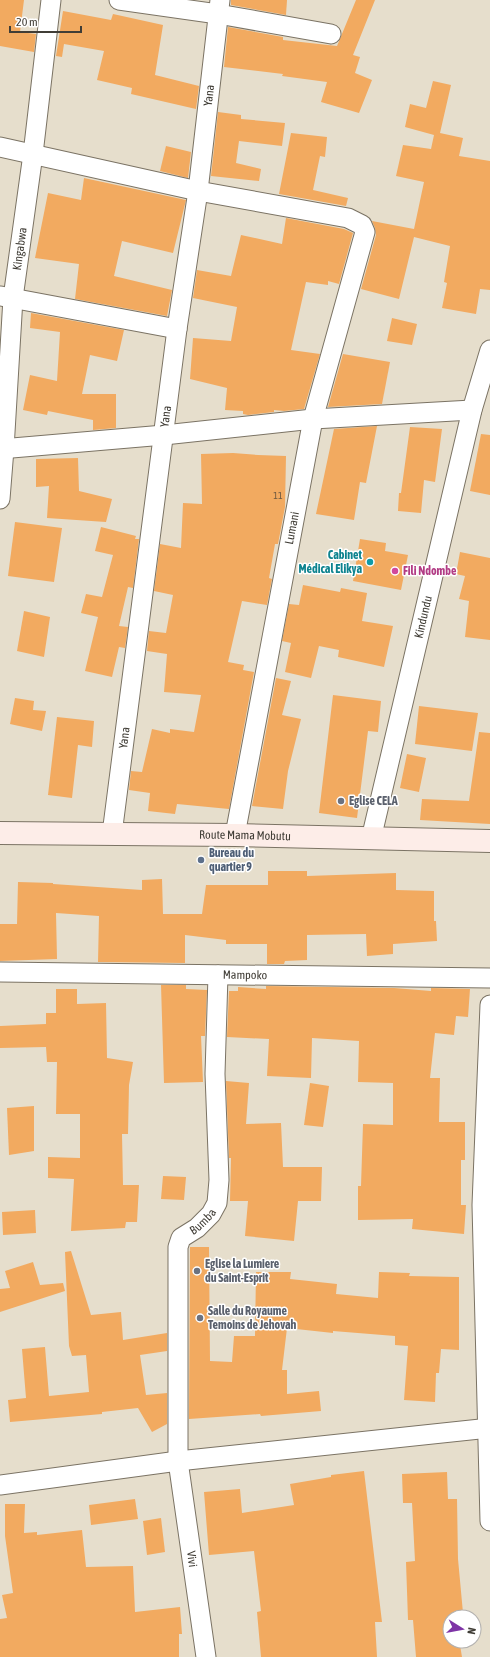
<svg xmlns="http://www.w3.org/2000/svg" width="490" height="1657" font-family="'Asap Condensed',sans-serif">
<style>
.building{fill:#f2aa60}
.lines{fill:none;stroke-linecap:round;stroke-linejoin:round}
.street-casing{stroke:#7b7364;stroke-width:21}
.secondary-casing{stroke:#7b7364;stroke-width:24}
.street{stroke:#fff;stroke-width:19}
.secondary{stroke:#fdede8;stroke-width:22}
.culture-dot{fill:#0f9aa8;stroke:#fff;stroke-width:1.5}
.hotel-dot{fill:#d1479c;stroke:#fff;stroke-width:1.5}
.worship-dot{fill:#6b7280;stroke:#fff;stroke-width:1.5}
.service-dot{fill:#5c6f8a;stroke:#fff;stroke-width:1.5}
.labels{text-anchor:middle;dominant-baseline:central;stroke-width:3;stroke-linejoin:round;paint-order:stroke}
.number-label{font-size:10px;fill:#6c5840}
.street-label{font-size:12px;fill:#403d36;stroke:#fff}
.culture-label{font-size:12px;font-weight:bold;fill:#0d838f;stroke:#fff;text-anchor:end}
.hotel-label{font-size:12px;font-weight:bold;fill:#b23c85;stroke:#fff;text-anchor:start}
.worship-label{font-size:12px;font-weight:bold;fill:#5b616d;stroke:#fff;text-anchor:start}
.service-label{font-size:12px;font-weight:bold;fill:#4e5e75;stroke:#fff;text-anchor:start}
</style>
<rect width="100%" height="100%" fill="#e6decc"/>
<g class="building">
<path d="M0 0H24L20 32 36 34 34 52 0 46Z"/>
<path d="M231 0H287L286 15 231 5Z"/>
<path d="M356 0H375L353 55 360 57 355 73 372 80 359 113 321 102 327 82 282 76 283 74 224 67 228 27 283 37V40L337 46Z"/>
<path d="M63 11 111 20 113 14 163 25 155 75 199 86 196 109 131 94 132 88 97 80 104 51 64 44 62 57 56 56Z"/>
<path d="M433 81 451 85 440 133 463 138 459 156 490 161V290L480 289 476 314 442 308 447 283 444 282 450 246 414 237 399 299 361 289 376 235 375 228 372 221 414 229 424 182 396 176 403 145 431 149 434 135 405 127 410 104 426 108Z"/>
<path d="M218 112 241 115V119L285 123 282 146 239 141 236 163 261 169 259 181 211 176Z"/>
<path d="M291 133 327 137 325 157 320 156 313 190 348 198 346 206 279 194Z"/>
<path d="M166 146 191 152 188 178 160 171Z"/>
<path d="M84 178 186 200 173 253 122 241 114 276 172 290 167 316 75 299 79 264 35 258 48 193 81 200Z"/>
<path d="M286 218 344 229 353 233 339 284 328 281V285L306 282 291 350 320 354 304 409 284 411 274 410V412L248 415 243 414V411L225 410 227 388 190 379 193 338 231 341 237 307 193 298 197 270 231 276 241 235 282 244Z"/>
<path d="M31 313 124 330 117 361 90 355 82 394H116V428L93 430V420L48 411 47 415 23 410 30 375 57 381 60 332 30 328Z"/>
<path d="M392 318 417 324 412 345 387 341Z"/>
<path d="M343 354 390 362 382 404 328 407Z"/>
<path d="M377 426 366 483 360 482 354 520 316 514 334 429Z"/>
<path d="M410 427 442 429 435 482 424 480 421 513 398 511 399 493H401Z"/>
<path d="M481 434 490 435V495L470 491Z"/>
<path d="M233 453 258 455 286 456 285 507 278 544H275L269 578 272 579 267 605 242 601 228 662 244 665 243 670 254 672 229 809 177 804 175 814 148 811 150 793 129 790 131 771 142 772 152 729 170 733V729L194 732 201 695 164 692 167 654 147 651 149 631 166 633 173 595 154 591 160 544 181 548 183 503 202 504 201 454Z"/>
<path d="M78 458 79 491 112 499 106 522 47 518 49 486 36 487V459Z"/>
<path d="M15 522 62 528 54 582 8 576Z"/>
<path d="M101 527 136 536 135 539H139L133 588 128 587 119 626 128 627 125 648 119 647 112 677 85 671 98 617 81 613 86 594 102 597 113 555 95 551Z"/>
<path d="M360 539 386 543 385 551 408 555 401 590 353 581Z"/>
<path d="M460 552 490 558V640L465 637 469 601 459 599 465 576 456 574Z"/>
<path d="M303 585 340 592 341 588 367 593 362 621 393 626 384 667 338 657 339 650 319 646 311 678 285 672 291 643 282 641 289 604 299 605Z"/>
<path d="M24 611 50 617 44 657 17 651Z"/>
<path d="M276 678 291 681 282 715 301 719 288 771 283 809 252 806Z"/>
<path d="M333 695 381 701 378 732 368 731 357 818 319 813Z"/>
<path d="M15 698 34 701 33 710 46 711 42 731 10 724Z"/>
<path d="M419 706 478 713 472 751 415 744Z"/>
<path d="M57 717 94 721 92 747 78 745 72 798 48 795Z"/>
<path d="M479 732 490 733V824L420 820 422 799 469 801Z"/>
<path d="M407 754 426 758 419 792 400 788Z"/>
<path d="M268 871H307V876L396 873V890L434 891V921H436L437 941 393 944V954L367 956 366 934 307 935V960L285 961 284 964H267V944H226V940L185 935V963L98 962 99 916 56 913 57 959 0 961V924H17L18 882 53 883V884L142 890V880L162 879 163 914H202L206 885H268Z"/>
<path d="M161 985H186V989L207 990 205 1036H201L203 1082 164 1083Z"/>
<path d="M266 986 394 988 431 991V988L470 989 468 1017 456 1016 454 1035 435 1033 430 1078H440L439 1122H465V1160H461V1205H466L464 1234 412 1229 413 1219 358 1220V1186H361L363 1124 393 1125V1083L358 1082 359 1041 312 1038 311 1078 267 1076 269 1039 227 1037 229 991H238V987L266 989Z"/>
<path d="M56 989H77V1004L106 1003 107 1058 133 1062 129 1085 128 1134H122L123 1185H139L137 1222H126L125 1228 71 1231 74 1179 48 1178V1157L80 1158V1114H56L57 1062H47L46 1047 0 1048V1026L46 1024V1013H56Z"/>
<path d="M226 1081 249 1083 246 1124 281 1123 283 1167H322L321 1201H298L294 1241 245 1236 248 1201H230L231 1158H229Z"/>
<path d="M310 1083 329 1086 323 1127 304 1125Z"/>
<path d="M34 1106V1151L9 1155 7 1108Z"/>
<path d="M163 1176 186 1177 184 1200 161 1199Z"/>
<path d="M35 1210 36 1233 3 1235 2 1212Z"/>
<path d="M190 1247H209L210 1361 232 1362 234 1336H255L256 1272H291L290 1279 337 1284 336 1294 378 1298 379 1272 410 1273 409 1276 459 1277V1350L441 1349 439 1373H436L435 1402 404 1400 408 1346 395 1345V1336L333 1331V1333L287 1328 282 1370H287V1394L319 1391 321 1411 261 1416 260 1414 189 1419Z"/>
<path d="M71 1251 91 1315 121 1312 123 1340 167 1333V1351L140 1355 146 1395 167 1393V1424L152 1432 138 1408 102 1412V1414L10 1422 8 1400 26 1398 22 1349 45 1347 49 1396 89 1392 86 1355 72 1356 69 1346 65 1252Z"/>
<path d="M33 1262 40 1285 63 1283 65 1291 0 1312V1289L10 1288 5 1271Z"/>
<path d="M364 1471 382 1622H375L377 1657H261L257 1612 261 1611 254 1551 209 1555 204 1492 240 1489 242 1513 294 1505 290 1484 331 1477V1475Z"/>
<path d="M447 1472 448 1499H457L458 1559 463 1613H467L468 1617H450V1641H470V1644L460 1645 462 1657H416L413 1620H408L406 1562 415 1561 412 1503H403L402 1474Z"/>
<path d="M135 1499 138 1519 91 1525 89 1505Z"/>
<path d="M5 1504H25L24 1533 37 1532V1535L82 1530 86 1567 133 1566 135 1612 180 1607 182 1634H179V1657H0V1619L7 1618 2 1595 13 1593 5 1536Z"/>
<path d="M161 1518 165 1552 147 1555 143 1521Z"/>
</g>
<g class="lines">
<g class="street-casing">
<g id="street">
<path d="M119 0 218 14 331 34"/>
<path d="M0 147 198 191 348 218 362 225 365 232 313 419 235 835"/>
<path d="M1 296 177 329"/>
<path d="M0 449 164 435 313 419 472 410"/>
<path id="s1" d="M0 499 4 449 13 298 33 154 51 0"/>
<path id="s2" d="M112 834 177 329 198 191 220 0"/>
<path id="s3" d="M371 839 472 410 490 350"/>
<path id="s4" d="M0 972 490 978"/>
<path d="M490 1005 482 1205 490 1521"/>
<path d="M0 1485 178 1461 490 1428"/>
<path id="s5" d="M206 1657 178 1461V1247L181 1238 197 1228 211 1214 217 1203 219 1180 215 1074 218 975"/>
</g>
</g>
<g class="secondary-casing">
<g id="secondary">
<path id="s6" d="M0 833 235 835 490 841"/>
</g>
</g>
<use href="#street" class="street"/>
<use href="#secondary" class="secondary"/>
</g>
<circle class="culture-dot" cx="370" cy="562" r="4"/>
<circle class="hotel-dot" cx="395" cy="571" r="4"/>
<g class="worship-dot">
<circle cx="341" cy="801" r="4"/>
<circle cx="197" cy="1271" r="4"/>
<circle cx="200" cy="1318" r="4"/>
</g>
<circle class="service-dot" cx="201" cy="860" r="4"/>
<g class="labels">
<g class="number-label">
<text x="278" y="495">11</text>
</g>
<g class="street-label">
<text stroke="none"><textPath href="#s2" startOffset="745">Yana</textPath></text>
<text stroke="none"><textPath href="#s1" startOffset="251">Kingabwa</textPath></text>
<text stroke="none"><textPath href="#s2" startOffset="421">Yana</textPath></text>
<text transform="translate(292 528) rotate(-79)">Lumani</text>
<text stroke="none"><textPath href="#s3" startOffset="228">Kindundu</textPath></text>
<text stroke="none"><textPath href="#s2" startOffset="97">Yana</textPath></text>
<text stroke="none"><textPath href="#s6" startOffset="245">Route Mama Mobutu</textPath></text>
<text stroke="none"><textPath href="#s4" startOffset="245">Mampoko</textPath></text>
<text stroke="none"><textPath href="#s5" startOffset="449">Bumba</textPath></text>
<text transform="translate(192 1559) rotate(82)">Vivi</text>
</g>
<g class="culture-label">
<text x="362" y="555">Cabinet<tspan x="362" dy="14">Médical Elikya</tspan></text>
</g>
<g class="hotel-label">
<text x="403" y="571">Fili Ndombe</text>
</g>
<g class="worship-label">
<text x="349" y="801">Eglise CELA</text>
<text x="205" y="1264">Eglise la Lumiere<tspan x="205" dy="14">du Saint-Esprit</tspan></text>
<text x="208" y="1311">Salle du Royaume<tspan x="208" dy="14">Temoins de Jehovah</tspan></text>
</g>
<g class="service-label">
<text x="209" y="853">Bureau du<tspan x="209" dy="14">quartier 9</tspan></text>
</g>
</g>
<g transform="translate(462 1629) rotate(101)"><circle r="19" fill="#ffffff" stroke="#b3b1af"/>
<path d="M0-3L7 15L0 10L-7 15Z" fill="#7e34a6"/>
<text y="-6" font-size="11" font-weight="bold" text-anchor="middle" fill="#403d36">N</text>
</g>
<path d="M10 26v6h71v-6" fill="none" stroke="#403d36" stroke-width="2"/>
<text x="16" y="26" font-size="12" fill="#403d36" stroke="#ffffff" stroke-width="3" paint-order="stroke">20 m</text>
</svg>
